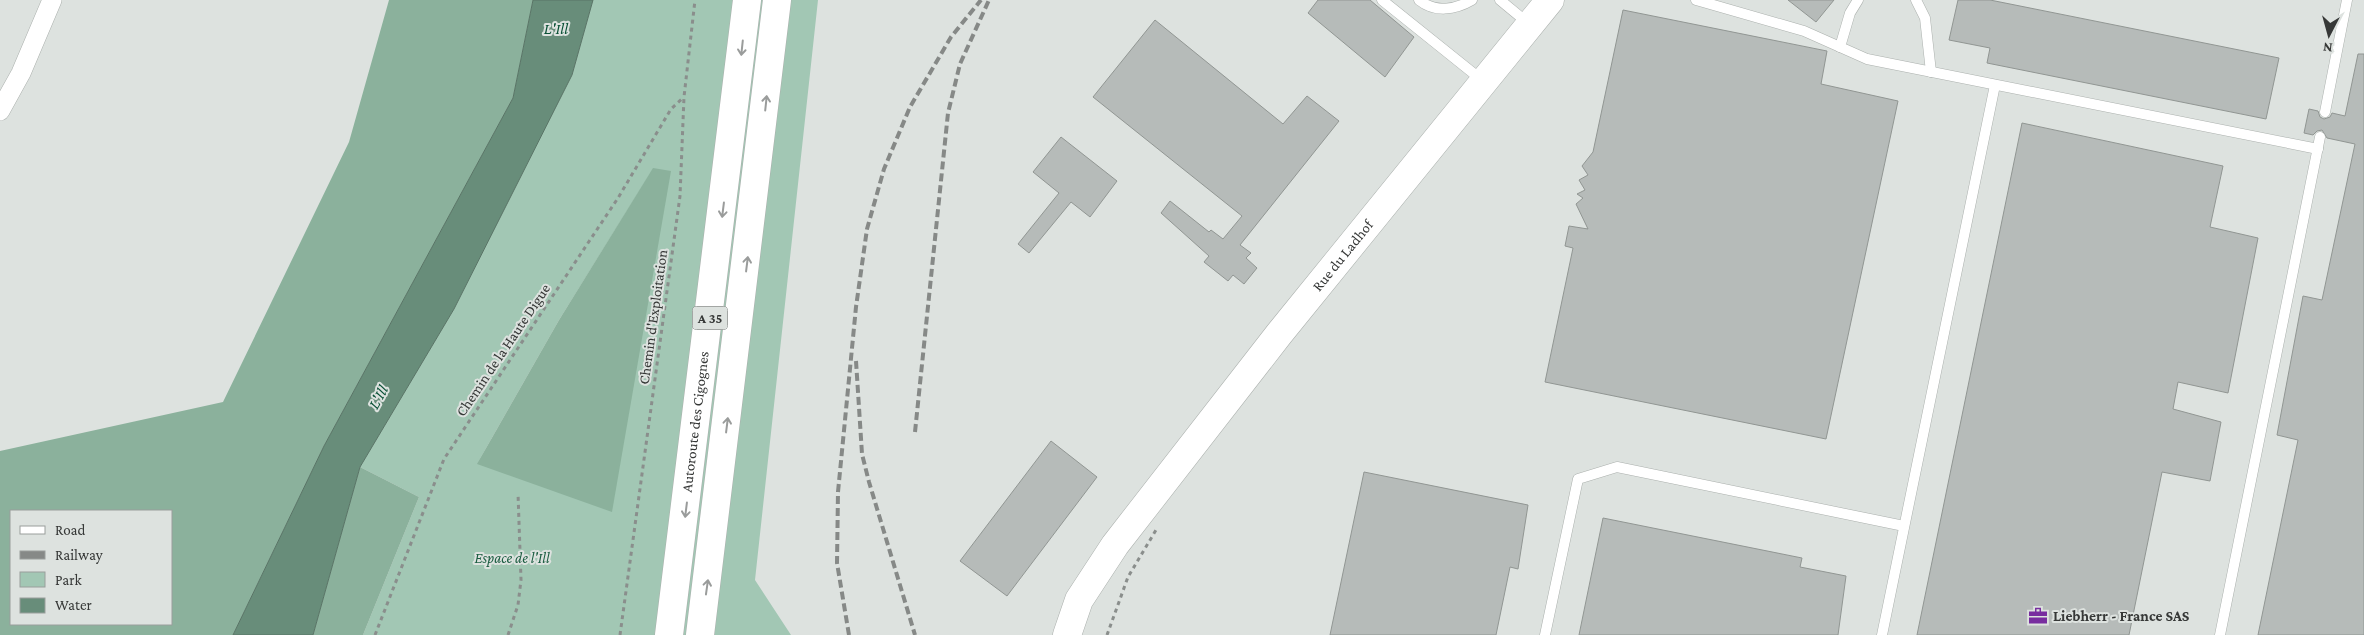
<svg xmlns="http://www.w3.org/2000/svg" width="2364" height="635" font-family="'Crimson Pro',serif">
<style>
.green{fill:#a2c7b4;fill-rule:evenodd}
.forest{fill:#8bb19c;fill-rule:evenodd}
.water{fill:#688d7a;stroke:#597466}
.building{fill:#b6bbb9;stroke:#919693}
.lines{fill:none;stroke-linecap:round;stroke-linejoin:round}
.service-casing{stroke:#abb0ad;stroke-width:11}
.minor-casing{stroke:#abb0ad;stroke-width:20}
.secondary-casing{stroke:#abb0ad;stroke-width:29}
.motorway-casing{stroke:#abb0ad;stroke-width:29}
.path{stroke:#8a8e8c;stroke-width:3;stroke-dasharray:4 4;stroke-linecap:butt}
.service{stroke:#fff;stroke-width:10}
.minor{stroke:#fff;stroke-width:19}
.secondary{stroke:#fff;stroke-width:28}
.motorway{stroke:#fff;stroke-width:28}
.rail{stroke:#868987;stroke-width:4;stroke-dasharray:8 4;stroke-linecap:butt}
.oneway{stroke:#9a9c9b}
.labels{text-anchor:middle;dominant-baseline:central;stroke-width:4;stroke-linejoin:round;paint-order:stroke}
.shield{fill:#dde2df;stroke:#686b69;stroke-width:1}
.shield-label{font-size:14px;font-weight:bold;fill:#363837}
.street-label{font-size:15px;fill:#363837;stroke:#dde2df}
.park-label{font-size:15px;font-style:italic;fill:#1b5d41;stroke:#dde2df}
.poi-label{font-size:15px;font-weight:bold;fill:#363837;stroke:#dde2df;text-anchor:start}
.water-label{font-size:16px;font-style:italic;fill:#0a5136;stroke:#dde2df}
</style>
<rect width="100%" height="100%" fill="#dde2df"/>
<path class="green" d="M593 0H818L755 580 791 635H363L419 497 360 467 454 309 572 75ZM653 169 477 464 559 320Z"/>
<g class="forest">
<path d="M389 0H533L513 98 324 446 233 635H0V451L223 402 349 142ZM11 511H171V624H11Z"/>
<path d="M653 168 671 171 612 512 477 464 559 320Z"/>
<path d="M360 467 419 497 363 635H313Z"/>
</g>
<path class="water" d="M533 0H593L572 75 454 309 360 467 313 635H233L324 446 513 98Z"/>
<g class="building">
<path d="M1318 0H1370L1414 37 1385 77 1308 13Z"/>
<path d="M1788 0H1834L1816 22Z"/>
<path d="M1958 0H1990L2279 58 2266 119 1987 63 1990 48 1949 40Z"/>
<path d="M1623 10 1827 51 1821 84 1898 101 1826 439 1545 382 1573 248 1565 246 1569 226 1588 229 1576 204 1583 198 1577 194 1585 190 1579 180 1588 175 1582 166 1593 152Z"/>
<path d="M1155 20 1283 124 1307 96 1339 121 1240 245 1251 253 1246 258 1257 268 1244 284 1233 275 1228 281 1204 262 1209 256 1161 213 1170 201 1209 232 1211 230 1223 239 1242 216 1093 97Z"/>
<path d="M2358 54H2364V635H2258L2298 440 2277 435 2303 296 2322 300 2355 144 2327 138 2322 130 2317 131 2313 135 2304 133 2309 109 2318 111 2320 117 2324 119 2330 117 2332 113 2345 116Z"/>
<path d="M2022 123 2223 166 2210 227 2258 238 2228 393 2178 382 2173 409 2221 422 2210 481 2162 472 2129 635H1917Z"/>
<path d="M1061 137 1117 181 1090 217 1071 202 1029 253 1018 244 1059 193 1033 172Z"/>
<path d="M1051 441 1097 477 1007 596 960 561Z"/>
<path d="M1364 472 1528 505 1518 569 1510 567 1496 635H1330Z"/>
<path d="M1603 518 1802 558 1800 567 1846 576 1838 635H1579Z"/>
</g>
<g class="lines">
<g class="service-casing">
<g id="service">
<path d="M1382 0 1483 81"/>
<path d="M1419 0C1435 13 1455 10 1472 0"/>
<path d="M1500 0 1529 24"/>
<path d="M1696 0 1804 31 1867 59 2318 149"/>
<path d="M1916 0 1925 18 1931 72"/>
<path d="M1840 47 1850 13 1858 0"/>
<path d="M2325 112 2347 0"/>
<path d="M1545 635 1578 479 1617 467 1904 526"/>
<path d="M1882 635 1995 85"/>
<path d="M2220 635 2320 137"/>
</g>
</g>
<g class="minor-casing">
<path id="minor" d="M0 111 21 73 52 0"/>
</g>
<g class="secondary-casing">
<g id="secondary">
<path id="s1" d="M1067 635 1079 600 1115 545 1279 334 1550 0"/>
</g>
</g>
<g class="motorway-casing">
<g id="motorway">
<path id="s2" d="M669 635 747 0"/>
<path d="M700 635 777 0"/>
</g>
</g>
<g class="path">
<path d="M375 635 444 459 618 198 671 109 684 97"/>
<path d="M508 635 518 605 521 580 518 493"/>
<path d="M620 635 680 196 684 97 695 0"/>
<path d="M1107 635 1128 577 1156 530"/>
</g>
<use href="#service" class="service"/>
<use href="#minor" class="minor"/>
<use href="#secondary" class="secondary"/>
<use href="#motorway" class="motorway"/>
<g class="rail">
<path d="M856 361 862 454 869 482 915 635"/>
<path d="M915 432 948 113 960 64 989 0"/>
<path d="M849 635 837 563 838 492 856 307 867 229 884 169 910 107 951 37 981 0"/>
</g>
</g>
<defs><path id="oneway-shaft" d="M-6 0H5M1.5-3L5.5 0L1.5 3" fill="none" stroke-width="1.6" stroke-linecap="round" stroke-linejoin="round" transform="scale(1.25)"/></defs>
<g class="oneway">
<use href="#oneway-shaft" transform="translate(742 48) rotate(96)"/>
<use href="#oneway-shaft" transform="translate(766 103) rotate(-84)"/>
<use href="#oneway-shaft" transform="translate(723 210) rotate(97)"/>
<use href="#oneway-shaft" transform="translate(747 264) rotate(-83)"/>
<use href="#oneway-shaft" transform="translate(727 425) rotate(-83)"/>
<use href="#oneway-shaft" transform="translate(686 510) rotate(97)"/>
<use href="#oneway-shaft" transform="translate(707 587) rotate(-82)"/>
</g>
<defs>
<g id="office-bare" transform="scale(1.5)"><path d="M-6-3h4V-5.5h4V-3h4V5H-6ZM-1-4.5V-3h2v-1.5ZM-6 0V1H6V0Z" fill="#782d9f" stroke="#dde2df" stroke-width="2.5" paint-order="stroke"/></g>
</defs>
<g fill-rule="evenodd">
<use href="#office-bare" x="2038" y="616"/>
</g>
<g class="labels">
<rect class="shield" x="692.5" y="306.5" width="35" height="23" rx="4"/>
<g class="shield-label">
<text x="710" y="318">A 35</text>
</g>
<g class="street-label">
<text stroke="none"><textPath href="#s1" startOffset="471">Rue du Ladhof</textPath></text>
<text transform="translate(653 317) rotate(-82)">Chemin d'Exploitation</text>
<text transform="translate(503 350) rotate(-56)">Chemin de la Haute Digue</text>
<text stroke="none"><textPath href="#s2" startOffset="215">Autoroute des Cigognes</textPath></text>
</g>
<g class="park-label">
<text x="512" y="558">Espace de l'Ill</text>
</g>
<g class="poi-label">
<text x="2053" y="616">Liebherr - France SAS</text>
</g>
<g class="water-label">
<text x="556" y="28">L'Ill</text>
<text transform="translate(378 397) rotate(-61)">L'Ill</text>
</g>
</g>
<rect x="10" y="510" width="162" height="115" fill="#dde2df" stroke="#9a9e9c"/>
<rect x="20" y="526" width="25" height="8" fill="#ffffff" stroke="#9a9e9c"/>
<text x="55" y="535" font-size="15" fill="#363837">Road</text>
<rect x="20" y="551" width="25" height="8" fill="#868987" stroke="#9a9e9c"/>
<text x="55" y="560" font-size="15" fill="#363837">Railway</text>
<rect x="20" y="572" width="25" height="15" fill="#a2c7b4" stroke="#9a9e9c"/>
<text x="55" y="585" font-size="15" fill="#363837">Park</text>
<rect x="20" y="598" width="25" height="15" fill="#688d7a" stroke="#9a9e9c"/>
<text x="55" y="610" font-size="15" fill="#363837">Water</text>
<g transform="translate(2329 35) rotate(186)" stroke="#dde2df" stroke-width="4" paint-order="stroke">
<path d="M0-4L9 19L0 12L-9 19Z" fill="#363837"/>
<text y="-8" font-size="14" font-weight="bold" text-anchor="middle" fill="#363837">N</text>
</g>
</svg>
